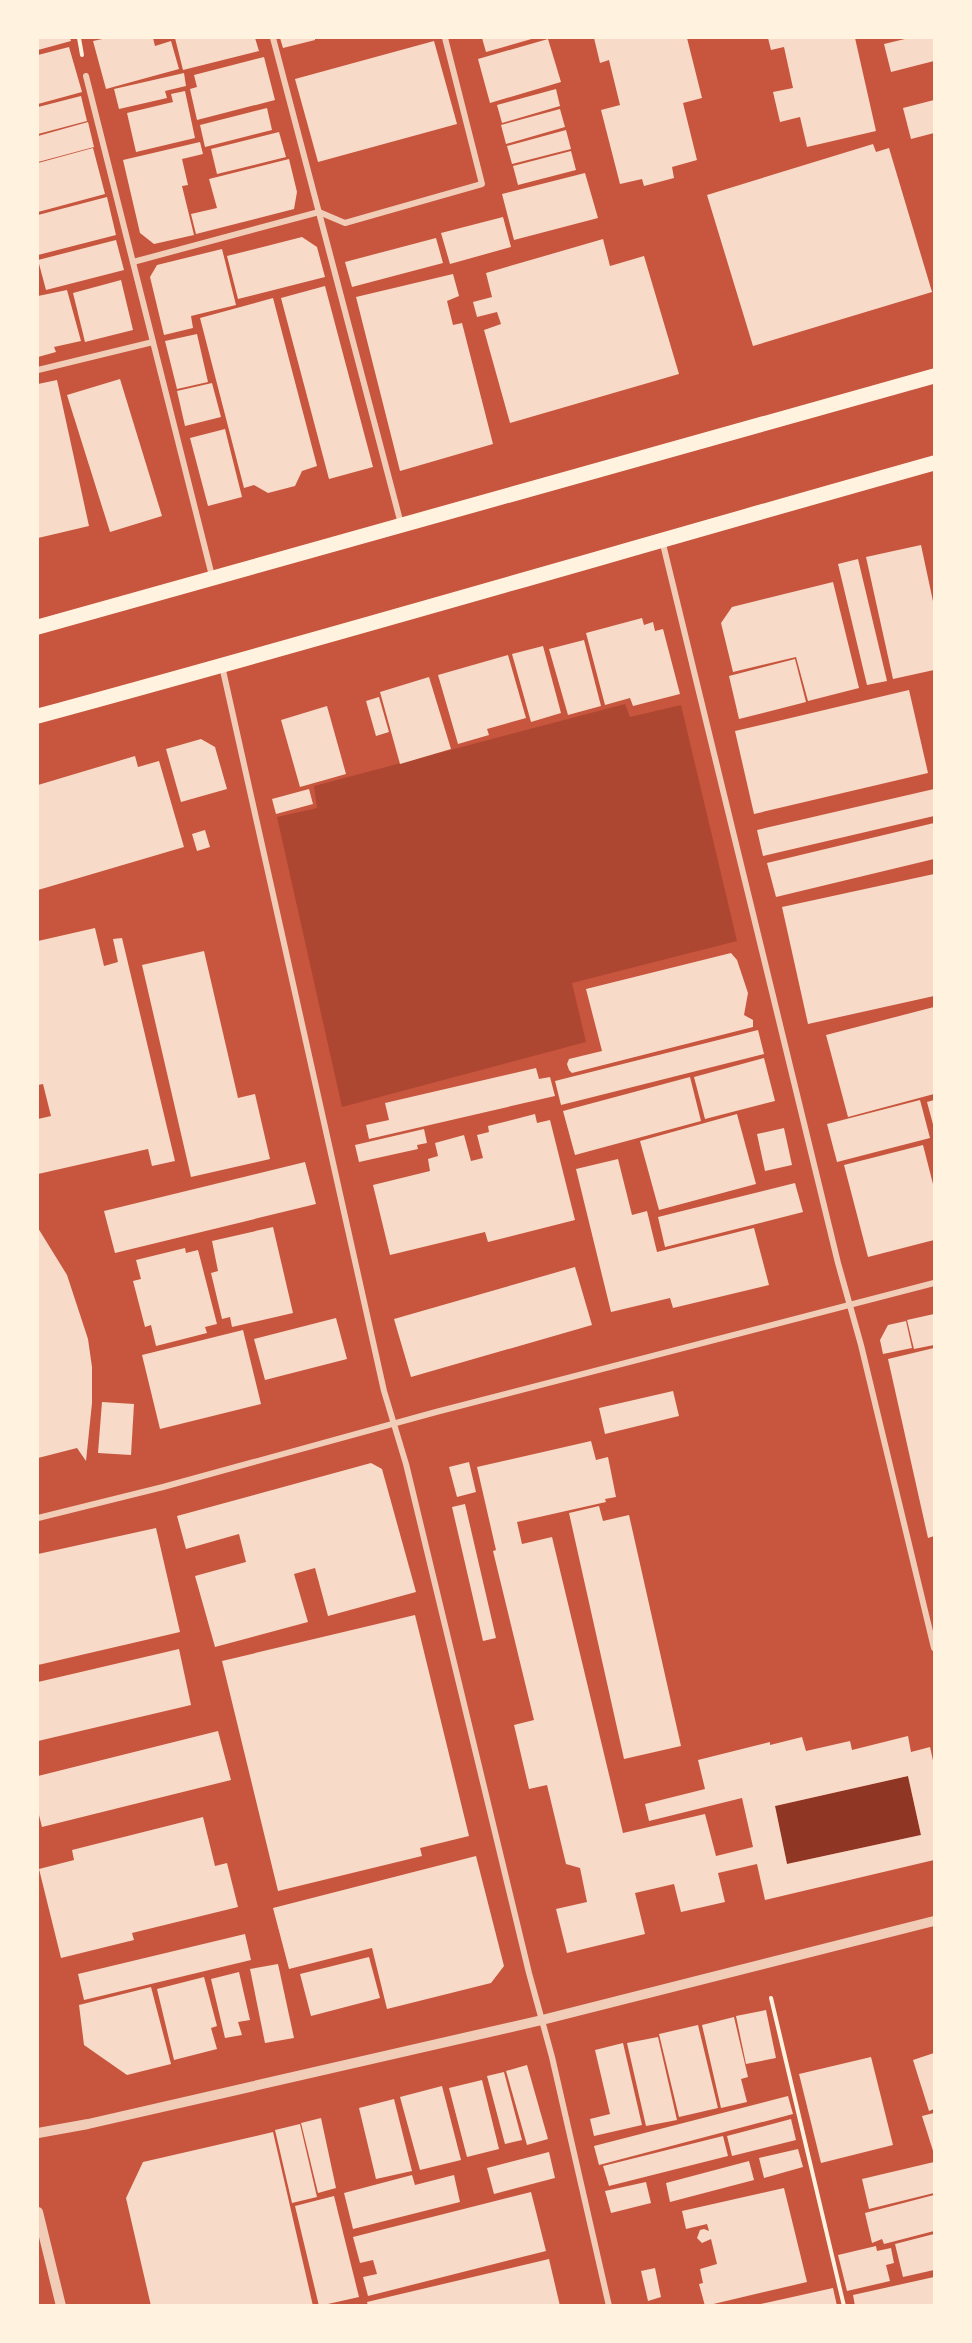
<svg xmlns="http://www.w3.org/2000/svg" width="972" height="2343" font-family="Roboto,sans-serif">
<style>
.green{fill:#ae4732}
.water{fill:#8f3625}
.building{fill:#f7dbc8;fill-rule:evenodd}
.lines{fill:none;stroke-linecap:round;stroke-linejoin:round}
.path{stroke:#fff3e0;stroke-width:4}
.minor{stroke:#f1ccb7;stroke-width:6}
.tertiary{stroke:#f1ccb7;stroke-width:10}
.primary{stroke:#fff3e0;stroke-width:15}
</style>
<rect width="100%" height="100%" fill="#c8553d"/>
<path class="green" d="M625 704 630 717 681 705 737 941 572 983 586 1042 342 1107 277 817 317 808 314 786Z"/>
<path class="water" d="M908 1776 921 1835 787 1864 775 1806Z"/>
<g class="building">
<path d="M38 38H70L71 41 38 50Z"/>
<path d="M107 38H153L155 46 171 41 179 69 106 89 93 41Z"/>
<path d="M175 38H255L259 51 183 70Z"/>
<path d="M280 38H315V40L283 48Z"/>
<path d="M482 38H535L486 52Z"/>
<path d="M594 38H687L702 98 683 103 697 160 672 167 674 178 644 186 642 179 620 184 601 110 620 105 609 60 600 63Z"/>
<path d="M768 38H855L876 131 807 147 800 117 780 122 773 92 793 88 784 47 771 50Z"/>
<path d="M909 38H934V61L891 72 884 44Z"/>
<path d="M548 39 561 82 490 103 478 59Z"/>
<path d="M434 41 457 124 318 162 295 79Z"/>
<path d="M69 47 82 92 38 104V55Z"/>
<path d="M264 57 275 100 197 120 190 89 197 87 194 75Z"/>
<path d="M184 73 186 86 165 91 167 98 119 109 114 89Z"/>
<path d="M556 89 560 106 502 123 497 105Z"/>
<path d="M185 91 195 138 136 152 127 113 173 102 171 94Z"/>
<path d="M81 96 87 121 38 134V107Z"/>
<path d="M934 100V133L911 139 903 108Z"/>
<path d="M267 108 272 130 205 147 200 125Z"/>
<path d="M560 109 565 127 506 144 501 125Z"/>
<path d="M88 122 94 147 38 162V136Z"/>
<path d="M566 130 571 149 512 164 507 146Z"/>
<path d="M279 132 286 157 217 174 211 149Z"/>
<path d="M200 142 203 154 182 159 188 185 182 186 194 235 154 244 140 233 123 160Z"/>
<path d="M873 144 876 152 889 148 932 292 753 346 707 195Z"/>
<path d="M93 148 105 194 38 212V163Z"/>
<path d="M571 151 576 170 518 185 513 166Z"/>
<path d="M289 159 297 192 294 209 196 234 191 214 217 208 209 179Z"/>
<path d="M585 173 598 218 514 240 502 194Z"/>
<path d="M107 197 116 235 38 255V215Z"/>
<path d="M503 217 511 247 450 264 441 233Z"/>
<path d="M302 237 317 247 325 277 238 299 227 256Z"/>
<path d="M436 238 443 263 352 287 345 262Z"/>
<path d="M603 239 610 266 644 256 679 374 510 423 484 330 501 324 497 312 477 317 473 302 492 297 486 273Z"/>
<path d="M116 240 124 270 46 290 38 260Z"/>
<path d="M222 249 236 305 191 316 193 328 164 335 150 277 157 265Z"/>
<path d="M453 274 459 296 447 301 453 325 462 323 493 444 400 471 356 297Z"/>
<path d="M121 280 133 330 85 342 73 293Z"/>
<path d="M325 286 373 467 329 479 281 298Z"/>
<path d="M67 290 81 341 54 347 56 352 38 357V296Z"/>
<path d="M273 298 317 466 302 471 295 486 268 493 254 485 244 488 200 318Z"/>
<path d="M197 334 208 382 177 389 165 341Z"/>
<path d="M120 379 162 516 110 532 67 395Z"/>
<path d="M57 380 89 526 38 538V384Z"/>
<path d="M212 383 221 417 185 426 177 391Z"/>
<path d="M225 429 242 497 208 506 190 438Z"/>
<path d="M921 545 934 606V670L893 679 866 557Z"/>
<path d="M858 559 887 681 867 685 838 564Z"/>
<path d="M833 582 859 688 808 701 796 657 733 672 721 623 732 607Z"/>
<path d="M642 618 644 625 653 622 655 631 663 629 680 694 633 706 630 698 605 705 586 633Z"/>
<path d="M584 640 601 706 568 715 549 649Z"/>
<path d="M543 646 561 713 531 722 512 654Z"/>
<path d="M508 655 526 718 487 729 489 735 458 744 438 675Z"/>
<path d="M795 659 806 702 739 719 729 676Z"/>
<path d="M429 677 451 749 400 764 380 692Z"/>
<path d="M909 690 928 773 754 814 735 731Z"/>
<path d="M379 697 389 732 376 736 366 701Z"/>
<path d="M327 706 346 774 300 787 281 720Z"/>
<path d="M201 739 215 747 227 789 181 802 166 749Z"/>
<path d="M135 756 138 767 159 761 184 847 38 890V785Z"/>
<path d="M309 789 313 804 276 814 272 799Z"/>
<path d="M934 789V816L763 856 757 830Z"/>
<path d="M934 823V859L776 897 767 863Z"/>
<path d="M205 830 210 847 197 851 192 834Z"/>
<path d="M934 874V996L808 1024 782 907Z"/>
<path d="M95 928 104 966 118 962 113 939 122 938 175 1161 152 1166 148 1149 38 1174V1119L51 1116 43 1084 38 1085V941Z"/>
<path d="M204 951 238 1098 255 1094 270 1159 191 1177 142 965Z"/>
<path d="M731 953 737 960 748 993 744 1015 753 1020V1027L572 1073 569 1070 567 1064 569 1059 602 1051 586 989Z"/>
<path d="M934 1007V1094L848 1117 826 1035Z"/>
<path d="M758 1030 764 1054 561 1105 555 1081Z"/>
<path d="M764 1058 775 1101 705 1119 694 1077Z"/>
<path d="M536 1068 539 1079 550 1077 555 1096 369 1139 366 1125 389 1120 385 1103Z"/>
<path d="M690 1077 701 1121 575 1155 563 1111Z"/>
<path d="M920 1100 930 1138 837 1162 827 1124Z"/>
<path d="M934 1100V1128L927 1102Z"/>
<path d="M535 1114 537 1123 550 1120 575 1220 488 1242 485 1232 390 1255 373 1185 430 1171 428 1159 438 1156 435 1143 464 1135 471 1161 483 1158 477 1135 489 1132 488 1126Z"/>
<path d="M737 1114 756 1184 659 1210 640 1141Z"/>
<path d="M784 1128 792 1165 765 1171 757 1134Z"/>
<path d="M424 1129 427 1143 417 1145 418 1149 359 1162 355 1145Z"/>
<path d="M923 1145 934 1188V1240L868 1257 844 1165Z"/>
<path d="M618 1159 632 1215 647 1211 657 1252 754 1228 769 1285 673 1308 670 1298 611 1312 576 1169Z"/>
<path d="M305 1162 316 1204 115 1253 104 1211Z"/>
<path d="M795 1183 803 1212 665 1247 658 1217Z"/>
<path d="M273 1227 293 1313 232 1327 230 1317 222 1319 211 1273 218 1271 212 1241Z"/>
<path d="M38 1228 67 1275 88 1339 92 1367V1403L86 1461 77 1448 38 1458Z"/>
<path d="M185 1248 186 1253 198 1250 217 1324 205 1327 207 1333 156 1346 151 1325 145 1327 133 1281 141 1279 136 1260Z"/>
<path d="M575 1267 592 1325 411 1377 394 1319Z"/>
<path d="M934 1314V1345L914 1349 907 1320Z"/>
<path d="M336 1318 347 1359 265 1380 254 1339Z"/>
<path d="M906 1321 912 1348 883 1354 880 1340 888 1325Z"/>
<path d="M243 1330 261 1404 160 1429 142 1355Z"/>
<path d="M934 1348V1536L928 1538 888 1359Z"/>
<path d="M673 1391 679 1416 605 1434 599 1408Z"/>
<path d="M102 1402 134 1404 131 1455 98 1453Z"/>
<path d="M591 1441 596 1460 608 1457 616 1497 605 1499 606 1502 517 1522 522 1544 552 1537 623 1833 705 1814 716 1856 753 1847 742 1798 649 1821 645 1804 705 1789 698 1760 770 1742V1745L802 1737 806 1751 850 1741 852 1750 908 1736 911 1752 930 1747 934 1765V1860L765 1900 757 1864 718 1873 725 1902 681 1912 674 1884 635 1893 645 1934 567 1953 556 1909 587 1902 580 1868 566 1864 547 1785 529 1789 514 1725 534 1720 493 1551 496 1550 477 1467ZM908 1776 921 1835 787 1864 775 1806Z"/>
<path d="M469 1462 476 1492 457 1497 449 1467Z"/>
<path d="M371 1463 382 1469 416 1592 328 1616 315 1568 294 1574 308 1622 215 1647 195 1576 246 1562 239 1534 186 1549 177 1516Z"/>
<path d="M465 1504 496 1638 483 1641 452 1507Z"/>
<path d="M599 1506 603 1521 629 1515 681 1746 624 1759 569 1513Z"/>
<path d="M156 1528 180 1632 38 1665V1554Z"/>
<path d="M415 1615 469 1836 420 1848 422 1856 278 1891 222 1661Z"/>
<path d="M179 1649 191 1705 38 1741V1682Z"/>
<path d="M218 1731 231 1780 42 1827 38 1811V1776Z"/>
<path d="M203 1817 215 1866 227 1863 238 1907 132 1933 134 1940 61 1958 39 1869 74 1860 72 1850Z"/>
<path d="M476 1856 504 1966 491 1983 387 2009 372 1948 289 1969 273 1908Z"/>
<path d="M245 1934 251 1960 84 2000 78 1974Z"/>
<path d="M369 1957 380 1998 311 2016 300 1974Z"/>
<path d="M278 1964 294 2038 265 2043 250 1969Z"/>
<path d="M239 1972 250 2020 238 2022 242 2035 225 2038 211 1979Z"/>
<path d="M204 1977 217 2026 211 2028 217 2049 174 2060 157 1989Z"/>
<path d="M151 1987 171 2064 127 2075 84 2045 79 2005Z"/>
<path d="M766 2010 776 2058 746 2064 736 2016Z"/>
<path d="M734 2017 748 2077 741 2079 747 2102 721 2108 702 2025Z"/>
<path d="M698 2025 718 2108 679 2117 659 2034Z"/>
<path d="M658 2037 677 2120 646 2126 627 2043Z"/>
<path d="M623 2043 642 2125 594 2136 590 2119 610 2114 595 2050Z"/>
<path d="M934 2053V2109L929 2111 913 2060Z"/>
<path d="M871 2057 893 2145 821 2163 799 2074Z"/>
<path d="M527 2065 548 2139 527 2145 506 2071Z"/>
<path d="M504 2072 522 2140 505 2144 487 2076Z"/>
<path d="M482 2080 499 2149 467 2157 449 2088Z"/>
<path d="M442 2086 461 2160 420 2170 400 2097Z"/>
<path d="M788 2096 793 2114 599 2165 594 2146Z"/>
<path d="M394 2099 412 2171 376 2179 359 2108Z"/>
<path d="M934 2113V2154L922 2116Z"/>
<path d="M321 2118 336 2188 318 2193 301 2123Z"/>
<path d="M791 2119 796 2140 732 2156 727 2136Z"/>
<path d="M300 2124 317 2197 292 2203 275 2130Z"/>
<path d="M273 2132 313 2306H151L126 2198 143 2162Z"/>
<path d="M723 2136 728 2156 609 2186 603 2166Z"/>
<path d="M798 2149 803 2167 764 2178 759 2158Z"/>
<path d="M549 2152 555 2178 494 2194 487 2168Z"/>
<path d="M749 2161 754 2180 670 2202 666 2183Z"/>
<path d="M934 2162V2193L869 2209 862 2179Z"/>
<path d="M412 2175 415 2185 454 2175 460 2202 353 2229 344 2193Z"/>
<path d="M646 2182 651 2203 611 2213 605 2191Z"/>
<path d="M784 2188 807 2282 705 2306 699 2284 703 2283 700 2269 717 2264 711 2239 702 2243 697 2238 700 2230 704 2229 709 2231 707 2224 686 2229 682 2211Z"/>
<path d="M531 2192 546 2251 368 2296 363 2277 377 2274 373 2260 360 2263 353 2237Z"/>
<path d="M934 2195V2231L884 2244 882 2239 872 2243 865 2213Z"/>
<path d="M334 2196 359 2297 319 2306 295 2206Z"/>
<path d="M934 2234V2270L903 2277 895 2244Z"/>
<path d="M876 2246 877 2251 891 2248 894 2263 886 2265 890 2281 847 2291 838 2255Z"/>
<path d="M549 2259 560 2306H368L367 2302Z"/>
<path d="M655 2268 661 2297 648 2301 641 2271Z"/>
<path d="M934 2277V2306H855L853 2295Z"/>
<path d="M833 2288 837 2306H756V2305Z"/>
</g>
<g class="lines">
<g class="path">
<path d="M79 38 82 55"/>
<path d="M771 1998 844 2306"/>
</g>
<g class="minor">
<path d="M273 38 401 524"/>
<path d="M86 76 212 576"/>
<path d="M133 262 319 212 345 223 482 184 445 38"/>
<path d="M38 370 153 342"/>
<path d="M662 540 838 1263 861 1345 934 1648"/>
<path d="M222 666 384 1391 406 1464 529 1973 552 2057 609 2306"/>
<path d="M38 1518 163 1487 436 1412 934 1283"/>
</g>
<g class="tertiary">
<path d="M38 2133 88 2124 542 2020 934 1921"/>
<path d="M38 2212 61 2306"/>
</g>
<g class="primary">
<path d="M38 627 934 376"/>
<path d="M38 716C337 635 635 547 934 463"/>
</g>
</g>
<rect width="972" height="2343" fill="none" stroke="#fff3e0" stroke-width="78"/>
</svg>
